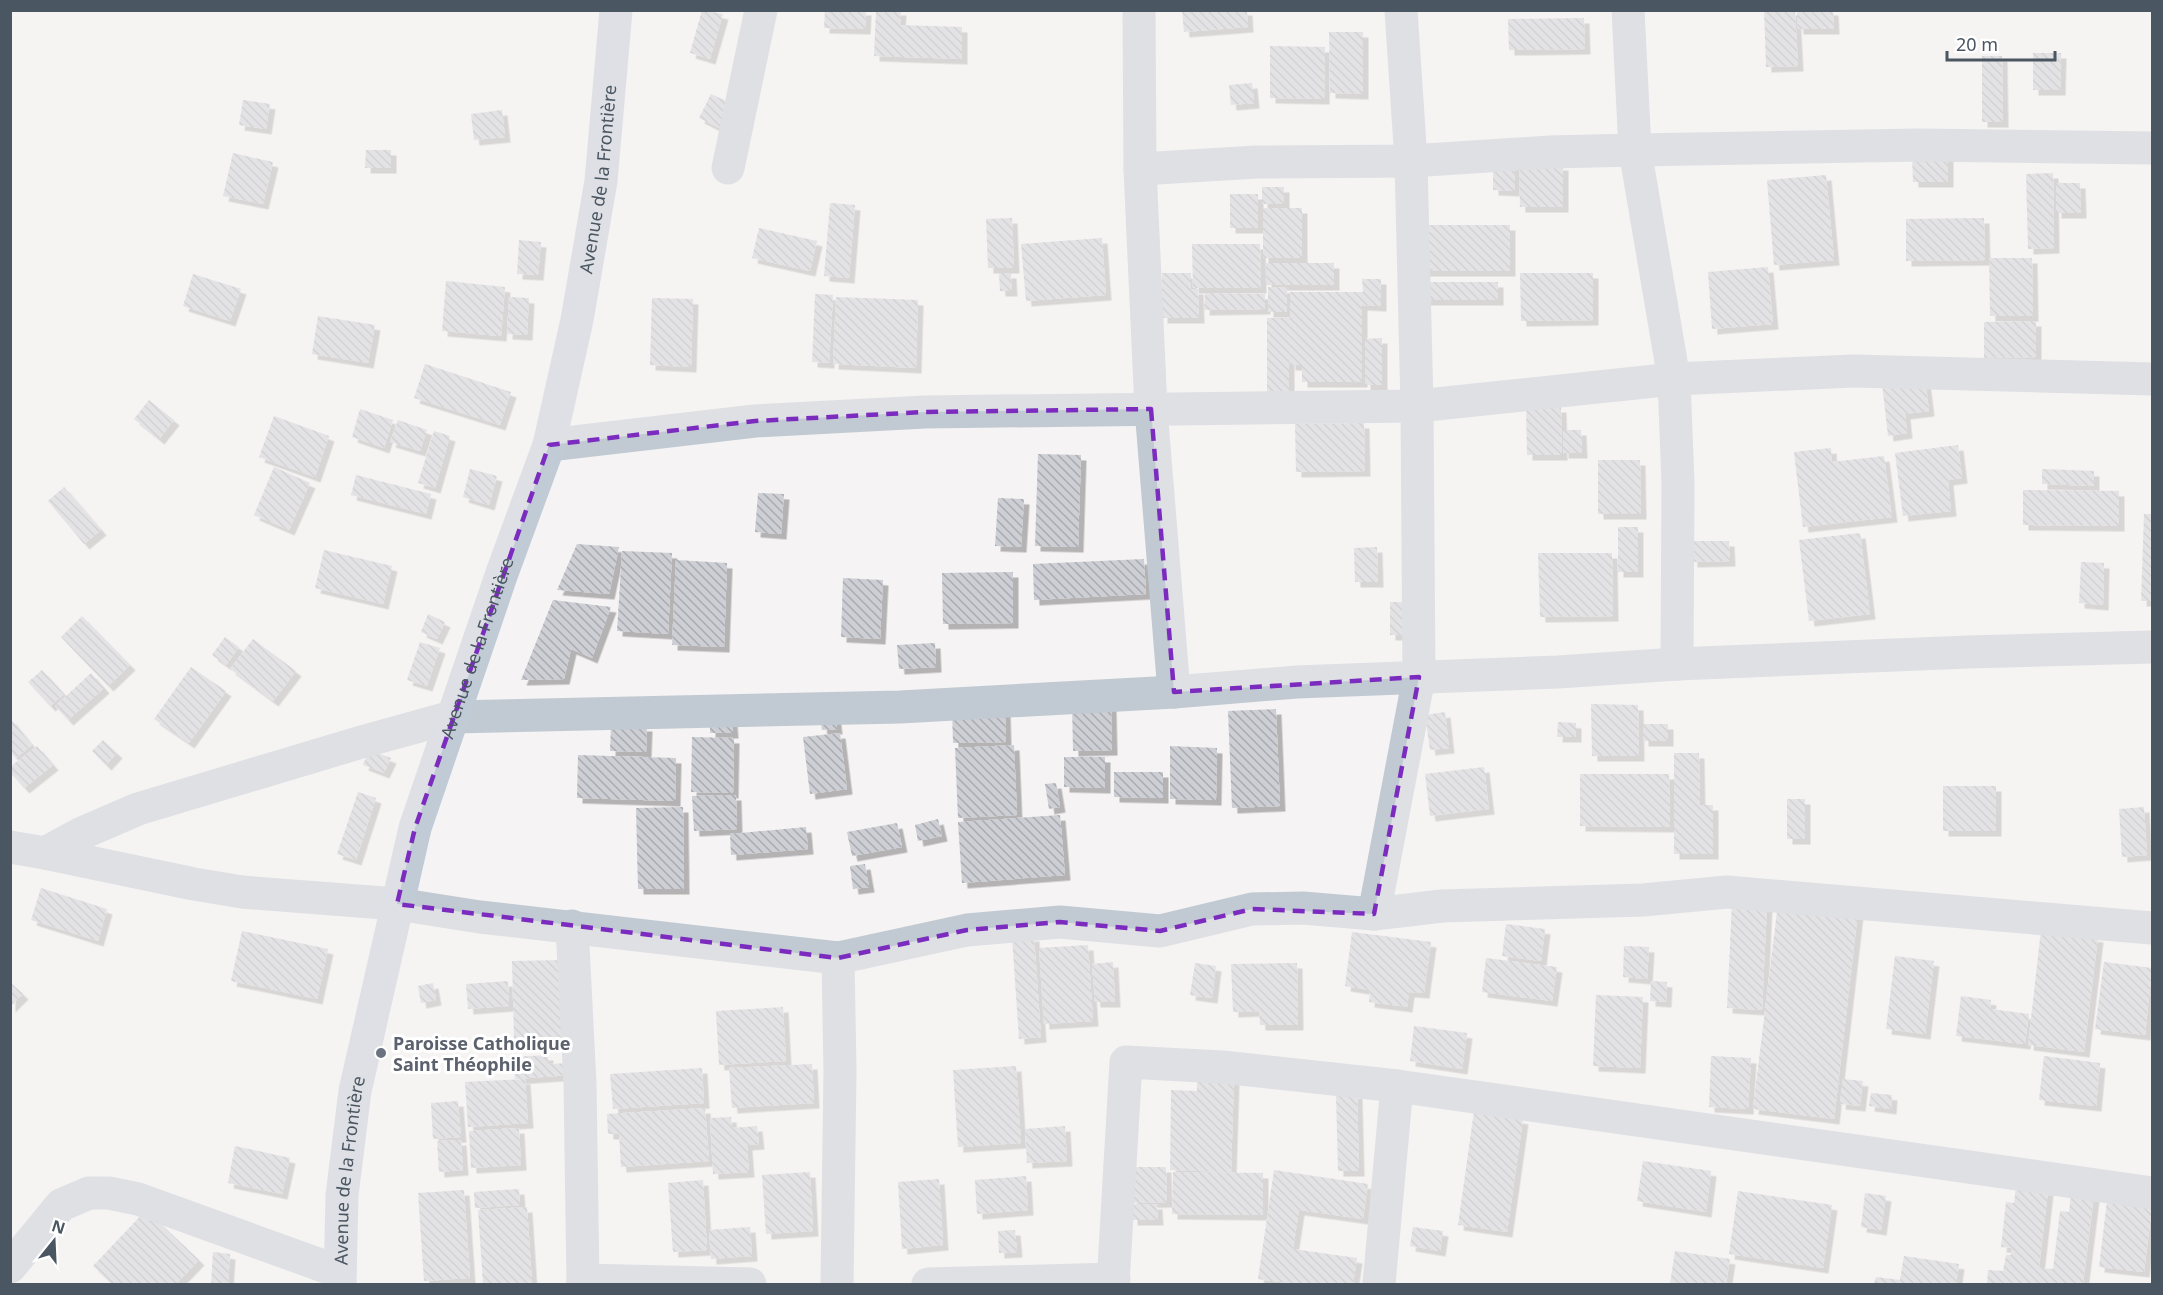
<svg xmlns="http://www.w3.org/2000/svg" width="2163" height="1295" font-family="'Noto Sans',sans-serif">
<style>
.building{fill:url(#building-back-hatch);filter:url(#shadow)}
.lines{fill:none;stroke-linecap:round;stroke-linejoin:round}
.street{stroke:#c1cad2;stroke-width:33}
.secondary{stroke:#c1cbd6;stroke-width:33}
.marked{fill:none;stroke:#7b2cbf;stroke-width:4.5;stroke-dasharray:12 8;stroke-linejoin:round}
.worship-dot{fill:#6b7280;stroke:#fff;stroke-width:2}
.labels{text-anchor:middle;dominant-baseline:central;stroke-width:6;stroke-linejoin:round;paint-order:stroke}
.street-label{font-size:18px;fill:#4a5661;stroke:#fff}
.worship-label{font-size:18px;font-weight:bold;fill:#5b616d;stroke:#fff;text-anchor:start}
</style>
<defs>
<pattern id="building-back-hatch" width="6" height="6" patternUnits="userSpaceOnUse" patternTransform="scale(1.5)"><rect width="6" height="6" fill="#cdcfd5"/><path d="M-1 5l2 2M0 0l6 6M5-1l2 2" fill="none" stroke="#a8abb0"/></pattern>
<filter id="shadow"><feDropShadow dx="5.5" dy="5.5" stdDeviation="0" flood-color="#0004"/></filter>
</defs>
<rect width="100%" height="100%" fill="#f5f3f3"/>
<g class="building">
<path d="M702 10 723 14 710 59 690 53Z"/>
<path d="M825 10H866L865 29 824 28Z"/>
<path d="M876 10H901L900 25 962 27V59L874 56Z"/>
<path d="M1182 10H1247L1248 27 1184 32Z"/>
<path d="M1764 10H1795L1798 66 1766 67Z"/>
<path d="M1797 10H1833L1834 29H1798Z"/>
<path d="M1584 18 1585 49 1509 50 1508 19Z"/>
<path d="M1329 32H1363V94L1330 93Z"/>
<path d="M1270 46 1325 47 1324 99 1270 98Z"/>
<path d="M2033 53H2061L2060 90H2033Z"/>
<path d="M1982 56H2002L2003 122H1982Z"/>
<path d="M1252 83 1254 103 1231 105 1229 85Z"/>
<path d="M711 94 735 105 723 130 699 118Z"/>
<path d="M243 100 270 104 266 129 239 125Z"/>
<path d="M502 110 505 137 474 140 471 114Z"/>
<path d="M366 150H391V168H365Z"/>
<path d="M1948 152V182H1913L1912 153Z"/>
<path d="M233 153 273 162 263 204 223 196Z"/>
<path d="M1493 161H1515V191L1493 190Z"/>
<path d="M1563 165V207H1520L1519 166Z"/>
<path d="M2053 173 2054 248 2028 249 2026 174Z"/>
<path d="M1826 175 1834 260 1774 265 1767 180Z"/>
<path d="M2056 183H2080L2081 213H2056Z"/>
<rect x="1262" y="187" width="22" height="17"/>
<rect x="1230" y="194" width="28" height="34"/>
<path d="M830 203 855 205 849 278 824 276Z"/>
<rect x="1263" y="208" width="39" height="50"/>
<path d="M1012 218 1014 268H988L986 219Z"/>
<path d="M1984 218 1985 260 1906 261V219Z"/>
<rect x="1415" y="225" width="95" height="46"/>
<path d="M759 228 817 241 810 271 752 258Z"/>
<path d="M1102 238 1106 295 1026 301 1021 244Z"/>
<path d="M519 240 541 242 538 275 517 274Z"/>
<path d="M1192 244H1260L1261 288H1193Z"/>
<path d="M1989 258H2032L2033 316H1990Z"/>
<rect x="1266" y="263" width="68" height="22"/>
<path d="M1768 267 1773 324 1712 329 1708 272Z"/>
<path d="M999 273H1011L1012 291H1000Z"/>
<path d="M1162 273H1191V289H1198L1199 318H1162Z"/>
<path d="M1520 273H1593V320L1521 321Z"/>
<path d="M193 274 241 289 230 321 183 306Z"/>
<path d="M1362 279H1381V306L1362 305V382H1302V365H1290L1289 323V393L1267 392V318H1290V292H1363Z"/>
<path d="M446 281 505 287 501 336 442 331Z"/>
<rect x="1425" y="282" width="73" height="18"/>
<path d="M1268 287 1287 288V312H1268Z"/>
<path d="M1205 293 1265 294V309L1204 310Z"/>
<path d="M815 294 833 295 829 363 812 362Z"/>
<path d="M509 297 529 298 527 335 507 334Z"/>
<path d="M836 297 918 300 916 368 833 364Z"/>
<path d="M652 298 693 299 691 367 650 365Z"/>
<path d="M318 316 375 325 368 363 312 354Z"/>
<path d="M2036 321V357L1984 358V322Z"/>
<path d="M1382 338V385H1365V339Z"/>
<path d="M425 364 511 392 500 425 414 398Z"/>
<path d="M1925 378 1929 411 1905 414 1907 433 1888 436 1882 383Z"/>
<path d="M149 400 174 420 159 439 134 419Z"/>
<path d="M1526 407H1561L1562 455H1527Z"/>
<path d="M360 409 393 420 384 448 352 437Z"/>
<path d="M274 416 329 436 315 477 259 457Z"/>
<path d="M398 420 427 430 420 451 390 442Z"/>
<path d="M1364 423 1365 471 1296 472 1295 424Z"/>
<path d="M1563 430H1581L1582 453H1563Z"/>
<path d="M434 431 450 436 435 488 418 483Z"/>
<path d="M1958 445 1962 478 1948 480 1951 511 1903 516 1895 453Z"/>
<path d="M1831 448 1832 462 1884 456 1892 517 1803 527 1794 452Z"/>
<path d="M1038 454 1081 455 1078 547 1035 546Z"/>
<path d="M1598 460H1640L1641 514H1598Z"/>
<path d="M274 467 310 483 289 530 254 515Z"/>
<path d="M470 469 497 476 489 505 463 497Z"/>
<path d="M2042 469 2094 471V486L2042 484Z"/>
<path d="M356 475 431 494 426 514 351 495Z"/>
<path d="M64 487 101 530 84 544 48 501Z"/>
<path d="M2023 490 2119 491V526L2023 525Z"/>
<path d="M758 493 784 494 781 534 755 532Z"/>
<path d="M998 498 1024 499 1021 547 995 546Z"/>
<path d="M2144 514H2152V601H2141Z"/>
<rect x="1618" y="527" width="20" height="45"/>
<path d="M1860 533 1870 614 1809 621 1799 540Z"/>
<path d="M1691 541H1729L1730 561 1692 562Z"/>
<path d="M577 544 619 547 609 594 557 590Z"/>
<path d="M1377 547 1378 582H1355L1354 548Z"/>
<path d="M324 550 392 566 383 604 315 588Z"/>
<path d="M622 551 672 553 668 634 617 631Z"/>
<path d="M1538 553H1612L1613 616 1540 617Z"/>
<path d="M1144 559 1146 594 1034 600 1033 564Z"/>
<path d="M676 560 727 563 724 647 672 645Z"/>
<path d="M2081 562 2104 563 2103 605 2079 603Z"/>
<path d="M1013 572V623L943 624 942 573Z"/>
<path d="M843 578 883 580 880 639 841 637Z"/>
<path d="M553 600 611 607 592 658 571 649 564 679 521 680Z"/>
<path d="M1390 602H1403L1404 635H1390Z"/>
<path d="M428 614 445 622 437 639 421 632Z"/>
<path d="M82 616 130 665 108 686 61 637Z"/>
<path d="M225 637 239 647 226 665 212 655Z"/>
<path d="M253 639 296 671 273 701 230 669Z"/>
<path d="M420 642 440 648 427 686 407 680Z"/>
<path d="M935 643 936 667 899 669 897 645Z"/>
<path d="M191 667 226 691 189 743 154 719Z"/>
<path d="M42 670 64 694 50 706 28 682Z"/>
<path d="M91 673 104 688 68 720 55 706Z"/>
<path d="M1072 703H1111L1112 750 1073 751Z"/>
<path d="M1591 704 1638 705 1639 756H1592Z"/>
<path d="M1005 707 1006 742 953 743 952 709Z"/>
<path d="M1276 709 1280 806 1232 808 1228 711Z"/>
<path d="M835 711 837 729 822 730 820 713Z"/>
<path d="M1445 712 1449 748 1430 750 1425 715Z"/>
<path d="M10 718 32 745 16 758 10 752Z"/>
<path d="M732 719 733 733H710V720Z"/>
<path d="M1558 722 1576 723V737H1557Z"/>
<rect x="1643" y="724" width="25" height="17"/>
<path d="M611 726H647L646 752 610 751Z"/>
<path d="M840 733 847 789 810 794 803 737Z"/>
<path d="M692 737 734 738 733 793 691 792Z"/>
<path d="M103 740 117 753 106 765 92 751Z"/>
<path d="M1014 745 1017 815 958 818 955 748Z"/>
<path d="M37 746 53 765 24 788 10 772V767Z"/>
<path d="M1170 746 1217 748 1216 800 1170 799Z"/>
<path d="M369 750 391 758 384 773 363 765Z"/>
<path d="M1674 753H1699L1700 805H1713V854H1674Z"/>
<path d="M578 755 676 758 675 801 577 798Z"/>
<path d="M1064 757H1105V788L1064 787Z"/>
<path d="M1484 767 1489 809 1430 816 1425 774Z"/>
<path d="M1114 772H1163V798L1114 797Z"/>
<path d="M1580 774H1669L1670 827 1580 826Z"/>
<path d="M1056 783 1060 807 1049 809 1045 784Z"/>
<rect x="1943" y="786" width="53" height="45"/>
<path d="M358 792 376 798 356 860 337 854Z"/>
<path d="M736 795 737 829 694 831 692 796Z"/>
<rect x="1787" y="799" width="18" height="40"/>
<path d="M683 807 684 889H638L636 808Z"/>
<path d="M2144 807 2147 855 2122 857 2119 809Z"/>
<path d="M1060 815 1065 875 962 883 958 822Z"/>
<path d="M938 819 942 836 918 841 915 825Z"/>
<path d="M897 823 902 847 852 856 847 832Z"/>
<path d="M806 827 808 849 731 855 730 834Z"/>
<path d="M865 864 869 887 853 889 850 866Z"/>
<path d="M41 888 107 909 98 941 31 920Z"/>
<path d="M1732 902 1767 904 1762 1010 1727 1008Z"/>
<path d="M1778 903 1858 912 1834 1119 1753 1109Z"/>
<path d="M1506 924 1545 929 1541 961 1502 956Z"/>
<path d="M2041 930 2098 937 2084 1052 2028 1045Z"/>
<path d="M242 931 328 949 317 999 231 981Z"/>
<path d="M1352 932 1431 942 1424 993 1409 992 1407 1007 1369 1002 1370 990 1345 986Z"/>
<path d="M1034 936 1041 1037 1019 1039 1012 937Z"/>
<path d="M1088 945 1093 1021 1044 1024 1039 948Z"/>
<path d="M1624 946 1649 947 1647 979 1623 977Z"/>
<path d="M1895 956 1934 961 1925 1034 1886 1029Z"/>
<path d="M1486 958 1557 967 1552 1001 1482 992Z"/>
<path d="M565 960 568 1038 514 1039 512 961Z"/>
<path d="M1113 962 1115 1002H1095L1092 964Z"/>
<path d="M2104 962 2152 968 2145 1035 2095 1029Z"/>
<path d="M1195 963 1216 966 1212 998 1190 995Z"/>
<path d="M1297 963 1298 1025H1260L1259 1011 1233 1012 1231 964Z"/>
<path d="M508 981 509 1006 468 1009 466 984Z"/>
<path d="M1651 981 1667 982 1666 1002 1650 1001Z"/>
<path d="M10 982 23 994 10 1007Z"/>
<path d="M433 983 436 1000 421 1003 418 986Z"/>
<path d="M1596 995 1643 997 1640 1068 1593 1066Z"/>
<path d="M1961 996 1991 1000 1990 1009 2029 1014 2025 1044 1956 1036Z"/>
<path d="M783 1007 786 1061 719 1065 716 1011Z"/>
<path d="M1414 1026 1467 1033 1462 1069 1410 1061Z"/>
<path d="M548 1055V1064L571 1063V1075L515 1079 513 1057Z"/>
<path d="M1711 1056 1751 1058 1748 1109 1709 1107Z"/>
<path d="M2044 1056 2100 1063 2096 1106 2039 1100Z"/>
<path d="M812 1064 814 1103 732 1108 729 1068Z"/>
<path d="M1016 1066 1021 1143 958 1147 953 1070Z"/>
<path d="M702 1068 704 1103 613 1109 610 1074Z"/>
<path d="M1197 1076 1234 1077 1231 1172 1170 1170 1171 1090 1197 1091Z"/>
<path d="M525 1079 528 1123 468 1127 465 1082Z"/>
<path d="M1843 1079 1863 1081 1860 1106 1840 1104Z"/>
<path d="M1357 1093 1359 1171H1338L1336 1094Z"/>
<path d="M1871 1093 1892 1095 1891 1109 1869 1106Z"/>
<path d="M458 1101 461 1137 433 1139 431 1103Z"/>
<path d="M705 1108 709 1161 621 1167 619 1134H608L607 1114Z"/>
<path d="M1474 1111 1523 1119 1507 1232 1458 1225Z"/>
<path d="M731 1117 732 1128 757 1126 759 1144 747 1145 749 1172 713 1174 710 1118Z"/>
<path d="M1065 1126 1067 1161 1027 1163 1025 1129Z"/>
<path d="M519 1128 521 1165 471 1168 469 1131Z"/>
<path d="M461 1140 463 1170 439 1172 437 1141Z"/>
<path d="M235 1146 290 1158 282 1194 228 1183Z"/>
<path d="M1643 1161 1711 1171 1706 1212 1637 1201Z"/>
<path d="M1131 1167H1166L1167 1202 1132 1203Z"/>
<path d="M1274 1170 1368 1184 1363 1219 1299 1210 1293 1249 1357 1258 1353 1284H1295L1258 1279Z"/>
<path d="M810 1172 813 1231 766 1234 762 1175Z"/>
<path d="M1173 1172 1263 1173V1215L1172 1214Z"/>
<path d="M1026 1176 1028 1210 977 1214 975 1180Z"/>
<path d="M939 1179 943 1245 902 1249 898 1182Z"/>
<path d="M703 1180 707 1250 673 1252 668 1183Z"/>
<path d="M2016 1186 2048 1190 2039 1268 2053 1269 2060 1211 2069 1212 2071 1193 2094 1196 2083 1284H1987L1988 1270 2003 1271 2006 1255H2011L2012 1248 2001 1247 2006 1202 2014 1203Z"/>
<path d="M519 1189 520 1205 475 1208 474 1192Z"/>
<path d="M464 1190 470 1278 424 1281 418 1193Z"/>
<path d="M1738 1191 1832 1205 1823 1268 1729 1254Z"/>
<path d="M1865 1193 1886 1196 1881 1230 1861 1227Z"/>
<path d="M2107 1201 2152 1207 2144 1272 2099 1267Z"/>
<path d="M1132 1204H1157L1158 1220H1132Z"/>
<path d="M527 1207 532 1283 483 1284 478 1210Z"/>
<path d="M146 1210 199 1260 176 1284H112L93 1266Z"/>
<path d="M750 1227 752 1256 711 1259 709 1230Z"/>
<path d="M1413 1227 1443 1231 1440 1251 1410 1246Z"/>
<path d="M1015 1230 1017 1252 999 1253 998 1231Z"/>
<path d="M1675 1251 1730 1259 1726 1284H1670Z"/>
<path d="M213 1252 230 1254 228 1284H211Z"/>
<path d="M1904 1256 1959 1264 1956 1284H1874L1876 1277 1900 1280Z"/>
</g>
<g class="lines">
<g class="street">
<path d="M1139 10 1140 169 1151 409 1174 692"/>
<path d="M1628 10 1635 150 1674 379 1678 484 1677 664"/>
<path d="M728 168 761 10"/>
<path d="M1140 169 1257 162 1411 161 1550 152 1635 150 1919 145 2152 148"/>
<path d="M549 445 755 421 925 412 1417 406 1674 379 1854 371 2152 379"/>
<path d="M10 847 45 853 80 834 138 809 358 743 452 717 900 707 1174 692 1297 682 1558 672 1677 664 1968 652 2152 647"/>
<path d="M45 853 194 884 242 892 397 904 480 917 838 958 967 930 1060 922 1160 931 1252 909 1303 908 1374 914 1442 906 1643 900 1727 892 2152 928"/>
<path d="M1374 914 1419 677 1417 406 1411 161 1401 10"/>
<path d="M572 926 580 1083 583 1284"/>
<path d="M1397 1086 2152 1193"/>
<path d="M10 1267 61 1205 89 1193H109L138 1199 340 1272"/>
<path d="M583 1280 750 1284"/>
<path d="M837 1284 840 1071 838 958"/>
<path d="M928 1284 1114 1279"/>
<path d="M1113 1284 1126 1062 1222 1067 1397 1086 1379 1284"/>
</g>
<path class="secondary" id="s1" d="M340 1284 342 1195 355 1091 415 828 502 573 549 445 577 320 601 181 616 10"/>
</g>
<path d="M0 0H2163V1295H0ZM1151 409 1174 692 1419 677 1374 914 1252 909 1160 931 1060 922 967 930 838 958 397 904 415 828 549 445 755 421 925 412Z" fill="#f5f3f3" fill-opacity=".55" fill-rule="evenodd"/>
<path class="marked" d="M1151 409 1174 692 1419 677 1374 914 1252 909 1160 931 1060 922 967 930 838 958 397 904 415 828 549 445 755 421 925 412Z"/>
<circle class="worship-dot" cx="381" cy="1053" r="6"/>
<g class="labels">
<g class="street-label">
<text stroke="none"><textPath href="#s1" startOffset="1140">Avenue de la Frontière</textPath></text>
<text stroke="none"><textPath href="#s1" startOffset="654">Avenue de la Frontière</textPath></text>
<text stroke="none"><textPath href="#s1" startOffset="114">Avenue de la Frontière</textPath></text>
</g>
<g class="worship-label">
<text x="393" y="1043">Paroisse Catholique<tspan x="393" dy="21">Saint Théophile</tspan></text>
</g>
</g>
<rect width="2163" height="1295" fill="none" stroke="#4a5661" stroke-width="24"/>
<g transform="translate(54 1241) rotate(18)" stroke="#ffffff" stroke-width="4.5" paint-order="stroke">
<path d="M0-4.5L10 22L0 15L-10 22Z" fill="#4a5661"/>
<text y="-9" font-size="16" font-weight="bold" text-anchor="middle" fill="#4a5661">N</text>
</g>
<path d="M1947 51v9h108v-9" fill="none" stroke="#4a5661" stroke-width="3"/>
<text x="1956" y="51" font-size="18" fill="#4a5661" stroke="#ffffff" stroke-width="4.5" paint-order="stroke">20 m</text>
</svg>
